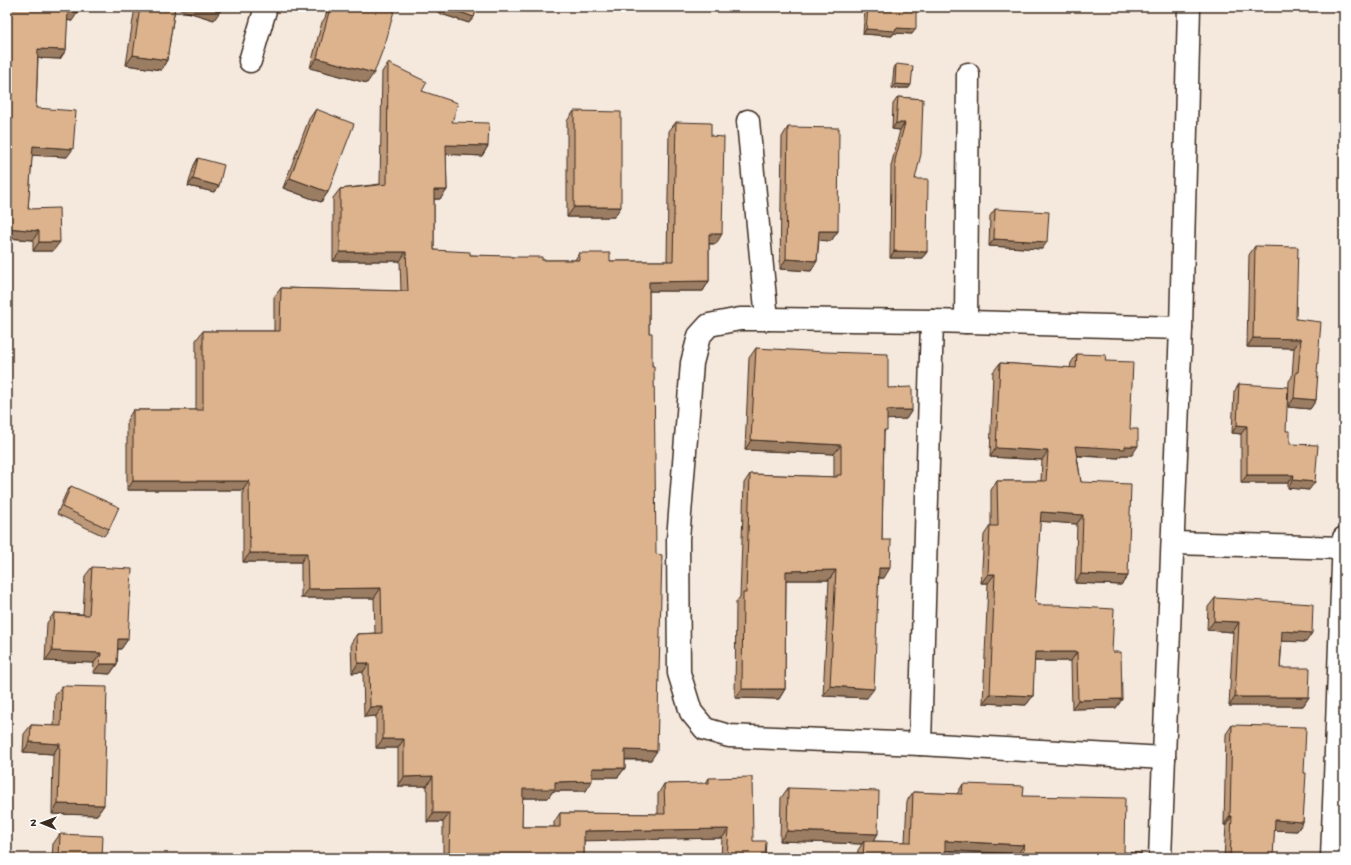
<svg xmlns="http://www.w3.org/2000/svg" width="1351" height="865" font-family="'Gochi Hand',sans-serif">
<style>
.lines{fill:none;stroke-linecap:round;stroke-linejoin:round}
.minor-casing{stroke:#3b2a1e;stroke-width:25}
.minor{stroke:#fff;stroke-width:22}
.wall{fill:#be9a7a;stroke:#3b2a1e}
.shaded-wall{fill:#9b7d63;stroke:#3b2a1e}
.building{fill:#ddb38e;stroke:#3b2a1e}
</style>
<rect width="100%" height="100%" fill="#f5e8dd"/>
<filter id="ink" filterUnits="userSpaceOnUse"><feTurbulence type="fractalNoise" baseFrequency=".025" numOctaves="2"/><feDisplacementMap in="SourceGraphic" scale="8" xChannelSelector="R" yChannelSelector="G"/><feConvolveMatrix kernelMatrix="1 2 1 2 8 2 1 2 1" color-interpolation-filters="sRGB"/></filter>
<g filter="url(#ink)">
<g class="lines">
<g class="minor-casing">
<g id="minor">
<path d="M250 61 266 7"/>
<path d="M748 121 767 319"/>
<path d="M966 322 968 74"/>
<path d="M1173 543 1343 548"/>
<path d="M920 744 932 321"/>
<path d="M1164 758 920 744 729 736 705 729 691 712 679 673 678 539 692 363 699 336 709 325 740 319H767L932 321 1181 328"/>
<path d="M1160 858 1181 328 1189 7"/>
<path d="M1332 858 1344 538"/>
</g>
</g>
<use href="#minor" class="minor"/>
</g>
<g class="wall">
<path d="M7 7 72 21 67 20 66 50 60 59 38 58 36 108 67 157 32 155 28 209 53 251H33V240L7 238Z"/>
<path d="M135 7H222L214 20 175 8 167 60 161 70 126 65Z"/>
<path d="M328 7H395L367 83 310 68 322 22 325 18Z"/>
<path d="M440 7H477L474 17 469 23 438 13Z"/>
<path d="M865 7H916L912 34 894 33 892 36 863 34Z"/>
<path d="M388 63 422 91 452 122 488 146 482 156 446 154 447 190 440 199H434V250L470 255 511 257 542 260H575L579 253 610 261H667L669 131 676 122 711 136 716 244H709V281L703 291H649V333L652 366 651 760H625V768L618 777H592L586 791H553L548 798H522V827H554V822L560 813 658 814V794L664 784H705L709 778 765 858H721L722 838 584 840V858H443V822H427V786H398V748H376V716L364 717 363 672 352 673 351 643 357 634 375 633 374 598H301V562H243V490H127V420L133 410H196V340L203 331H274V297L281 288 401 291 400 261H333V198L340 189 380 184 382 72Z"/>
<path d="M896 64 909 88H892L894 68Z"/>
<path d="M898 97 923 99 915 179 927 252 922 258H890L891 166 900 130 892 129 893 104Z"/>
<path d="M316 109 328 192 321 202 283 188 309 119Z"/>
<path d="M574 111 614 217H567V121Z"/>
<path d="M788 127 838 231 831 241 819 240 817 261 811 271 780 269 782 137Z"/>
<path d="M198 158 219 186 214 192 188 186 194 165Z"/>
<path d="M995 209 1042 249 989 246 990 216Z"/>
<path d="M1255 246 1296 319 1317 373 1316 400 1310 409 1288 407 1289 381 1292 377 1294 348 1247 347 1249 255Z"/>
<path d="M756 348 888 388 912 410 906 419H887L884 434 882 540 884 578H879L867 698 823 696 829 580H786L785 689 779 699 735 698 736 602 740 597 744 483 750 474 834 477V454L745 450 749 358Z"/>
<path d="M1077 354 1105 361 1130 429 1132 455H1121L1119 458 1077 456 1081 482 1128 576 1121 585 1075 583 1077 524 1040 521 1035 602 1037 605 1061 606 1112 652 1122 699 1116 708 1072 709 1071 661H1034L1033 696 1026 705 983 703 988 583H981L984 535 990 526H991V490L997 481H1041L1042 460 990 457 993 372 1000 363 1070 368 1071 363Z"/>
<path d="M1239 384 1286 431 1290 444 1309 490 1288 488V483H1241V434L1232 433 1234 392Z"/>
<path d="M71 486 109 529 104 536 57 514 66 493Z"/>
<path d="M92 567 128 639 121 649H118L117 664 110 674 93 673 94 663 45 661 47 623 54 613 83 614 85 576Z"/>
<path d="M1215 598 1306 642 1282 641 1280 668 1309 697 1303 706H1229L1233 632 1207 630 1208 607Z"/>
<path d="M62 686 104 805 97 815 52 814 53 754 23 752 24 734 31 725 54 726 55 695Z"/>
<path d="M1232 725 1304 773 1303 822 1297 831 1274 830 1273 858H1224L1226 825H1224L1226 734Z"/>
<path d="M963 784 1023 796 1124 852 1140 858H1018V854L945 851V858H857L858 850 862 844 780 841 781 798 788 788 873 841 905 842 907 801 913 792 957 794Z"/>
<path d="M60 834 102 858H52L53 844Z"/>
</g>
<g class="shaded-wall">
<path d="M171 7H210L221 10 214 20Z"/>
<path d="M442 7H445L474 17 469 23 438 13Z"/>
<path d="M68 11 78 12 72 21 62 20Z"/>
<path d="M896 28 916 29 912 34 894 33 892 36 863 34 866 29Z"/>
<path d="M38 49 66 50 60 59 32 58Z"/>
<path d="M133 55 167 60 161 70 126 65Z"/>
<path d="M317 58 374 73 367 83 310 68Z"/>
<path d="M895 84 911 85 909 88H892Z"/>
<path d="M896 123H905L900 130 892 129Z"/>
<path d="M446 145 488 146 482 156 439 154Z"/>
<path d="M33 146 73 149 67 157 27 155Z"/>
<path d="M290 178 328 192 321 202 283 188Z"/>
<path d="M193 179 219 186 214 192 188 186Z"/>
<path d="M434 190H447L440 199H428Z"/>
<path d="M574 207H621L614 217H567Z"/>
<path d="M7 228 39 231 33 240 7 238Z"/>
<path d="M819 231H838L831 241 813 240Z"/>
<path d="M709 234H722L716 244 703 243Z"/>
<path d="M994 239 1047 242 1042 249 989 246Z"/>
<path d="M39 242H60L53 251H33Z"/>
<path d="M894 251 927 252 922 258H890Z"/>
<path d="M340 252H406L400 261H333Z"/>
<path d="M786 259 817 261 811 271 780 269Z"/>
<path d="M709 281 703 291H642L649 282Z"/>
<path d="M1253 338 1301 339 1294 348 1247 347Z"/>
<path d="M1294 398 1316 400 1310 409 1288 407Z"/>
<path d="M887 410H912L906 419 881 420Z"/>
<path d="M1237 425 1247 426 1241 434 1232 433Z"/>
<path d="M751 440 841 445 834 454 745 450Z"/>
<path d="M1075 446H1138L1132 455H1121L1119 458 1069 455Z"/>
<path d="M996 448 1048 451 1042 460 990 457Z"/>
<path d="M1247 475H1294L1288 483H1241Z"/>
<path d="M1293 480 1315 482 1309 490 1288 488Z"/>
<path d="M133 481H249L243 490H127Z"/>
<path d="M1041 512 1083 515 1077 524 1035 521Z"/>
<path d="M250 553H307L301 562H243Z"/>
<path d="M879 568H890L884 578H873Z"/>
<path d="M836 570 829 580H780L786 571Z"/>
<path d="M988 574H995L988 583H981Z"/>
<path d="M1081 574 1128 576 1121 585 1075 583Z"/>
<path d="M381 588 374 598H301L308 589Z"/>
<path d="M1214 621 1239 622 1233 632 1207 630Z"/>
<path d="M1282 631 1312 633 1306 642 1276 641Z"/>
<path d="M118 639H128L121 649 112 648Z"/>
<path d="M52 651 101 653 94 663 45 661Z"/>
<path d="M1035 652H1077L1071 661H1029Z"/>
<path d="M358 663H369L363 672 352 673Z"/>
<path d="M100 664H117L110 674 93 673Z"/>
<path d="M830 686 874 689 867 698 823 696Z"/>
<path d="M742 689H785L779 699 735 698Z"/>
<path d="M990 694 1033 696 1026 705 983 703Z"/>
<path d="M1235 697H1309L1303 706H1229Z"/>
<path d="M1122 699 1116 708 1072 709 1078 700Z"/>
<path d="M370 707H383L376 716 364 717Z"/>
<path d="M383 739H404L398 748H376Z"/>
<path d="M30 742 60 744 53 754 23 752Z"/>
<path d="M625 750 657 751 651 760 618 759Z"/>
<path d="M592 768H625L618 777H585Z"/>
<path d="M433 776 427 786H398L404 777Z"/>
<path d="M592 781 586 791H553L548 798H516L523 789 555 782Z"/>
<path d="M58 804 104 805 97 815 52 814Z"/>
<path d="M433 813H450L443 822H427Z"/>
<path d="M1230 816H1232L1226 825H1224Z"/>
<path d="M1275 820 1303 822 1297 831 1268 830Z"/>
<path d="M729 829 722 838 577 841 584 831Z"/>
<path d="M787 831 878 834 871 844 864 841 862 844 780 841Z"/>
<path d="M945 841 1024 845 1018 854 938 850Z"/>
</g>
<g class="building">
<path d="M7 7H78V12L68 11 66 50 38 49 36 108 76 111 73 149 33 146 28 209 59 208 60 242H39V231L7 228Z"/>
<path d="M140 7H175L167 60 133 55Z"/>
<path d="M210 7H222L221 10Z"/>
<path d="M332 7H395L386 41 374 73 317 58 329 12H331Z"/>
<path d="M445 7H477L474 17Z"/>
<path d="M868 7H916V29L896 28 895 31 866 29Z"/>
<path d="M388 63 427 82 422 91 458 103 452 122 489 123 488 146 446 145 447 190H434V250L470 252V255L511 256V257H542V260H579V253H610V261H673L676 122 711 123V136L724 137 722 234H709V281L649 282V333H652V366H654L656 554 662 555 657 751 625 750V768H592V781L555 782V789H523L522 827H560V813L665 814 664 784 709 783V778L752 777 753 841H766L765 858H727L729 829 584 831V858H449L450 813H433V776L404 777V739H383V707H370L369 663H358L357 634 382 633 381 588 308 589 307 553H250L249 481H133V410H203V331H280L281 288 408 291 406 252H340V189L387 184Z"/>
<path d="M896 64 913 66 911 85 895 84Z"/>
<path d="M898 97 923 99 921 154 915 179H928L927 252 894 251 895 160 905 123H896Z"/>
<path d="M316 109 354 124 328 192 290 178Z"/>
<path d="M574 111 621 112V207H574Z"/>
<path d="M788 127 839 128 838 231H819L817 261 786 259Z"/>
<path d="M198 158 224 165 219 186 193 179Z"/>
<path d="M995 209 1049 212 1047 242 994 239Z"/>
<path d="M1255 246 1298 247 1296 319 1321 322 1317 373H1318L1316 400 1294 398 1296 372H1298L1301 339 1253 338Z"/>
<path d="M756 348 826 352 888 354V388L912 387V410H887V430H884L882 540H891L890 568H879L874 689 830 686 836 570 786 571 785 689H742L743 593H746L750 474 837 477V475H841V445L751 440Z"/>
<path d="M1077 354 1106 355 1105 361 1133 362 1130 429H1138V446H1125V449L1075 446 1081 482 1131 484 1128 576 1081 574 1083 515 1041 512 1035 602 1038 603 1037 605H1061V606L1114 609 1112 652H1121L1122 699 1078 700 1077 652H1035L1033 696 990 694 995 574H988L990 526H998L997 481H1046L1048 451 996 448 1000 363 1076 368Z"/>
<path d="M1239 384 1288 387 1286 431H1290V444L1318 445 1315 482 1293 480 1294 475H1247V426L1237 425Z"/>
<path d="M71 486 119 507 109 529 62 507Z"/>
<path d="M92 567 132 569 128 639H118L117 664H100L101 653 52 651 54 613 89 615Z"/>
<path d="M1215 598 1313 604 1312 633 1282 631 1280 668H1310L1309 697H1235L1239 622 1214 621Z"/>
<path d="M62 686 107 687 104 805 58 804 60 744 30 742 31 725 61 726Z"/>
<path d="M1232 725 1306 727 1304 773H1306L1303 822 1275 820 1273 858H1230L1232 816H1230Z"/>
<path d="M963 784 1024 786 1023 796 1125 798 1124 852 1141 853 1140 858H1023L1024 845 945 841V858H863L864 841 911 842 913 792 962 794Z"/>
<path d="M788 788 879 791 878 834 787 831Z"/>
<path d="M60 834 103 836 102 858H59Z"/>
</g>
</g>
<rect width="1351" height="865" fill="none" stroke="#fff" stroke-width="24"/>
<rect x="12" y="12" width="1327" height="841" fill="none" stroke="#3b2a1e" stroke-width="1.5" filter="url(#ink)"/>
<g transform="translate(42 823) rotate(271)" stroke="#ffffff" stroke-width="3" paint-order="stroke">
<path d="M0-3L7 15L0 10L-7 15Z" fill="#3b2a1e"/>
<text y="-6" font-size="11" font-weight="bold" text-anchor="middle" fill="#3b2a1e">N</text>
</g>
</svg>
